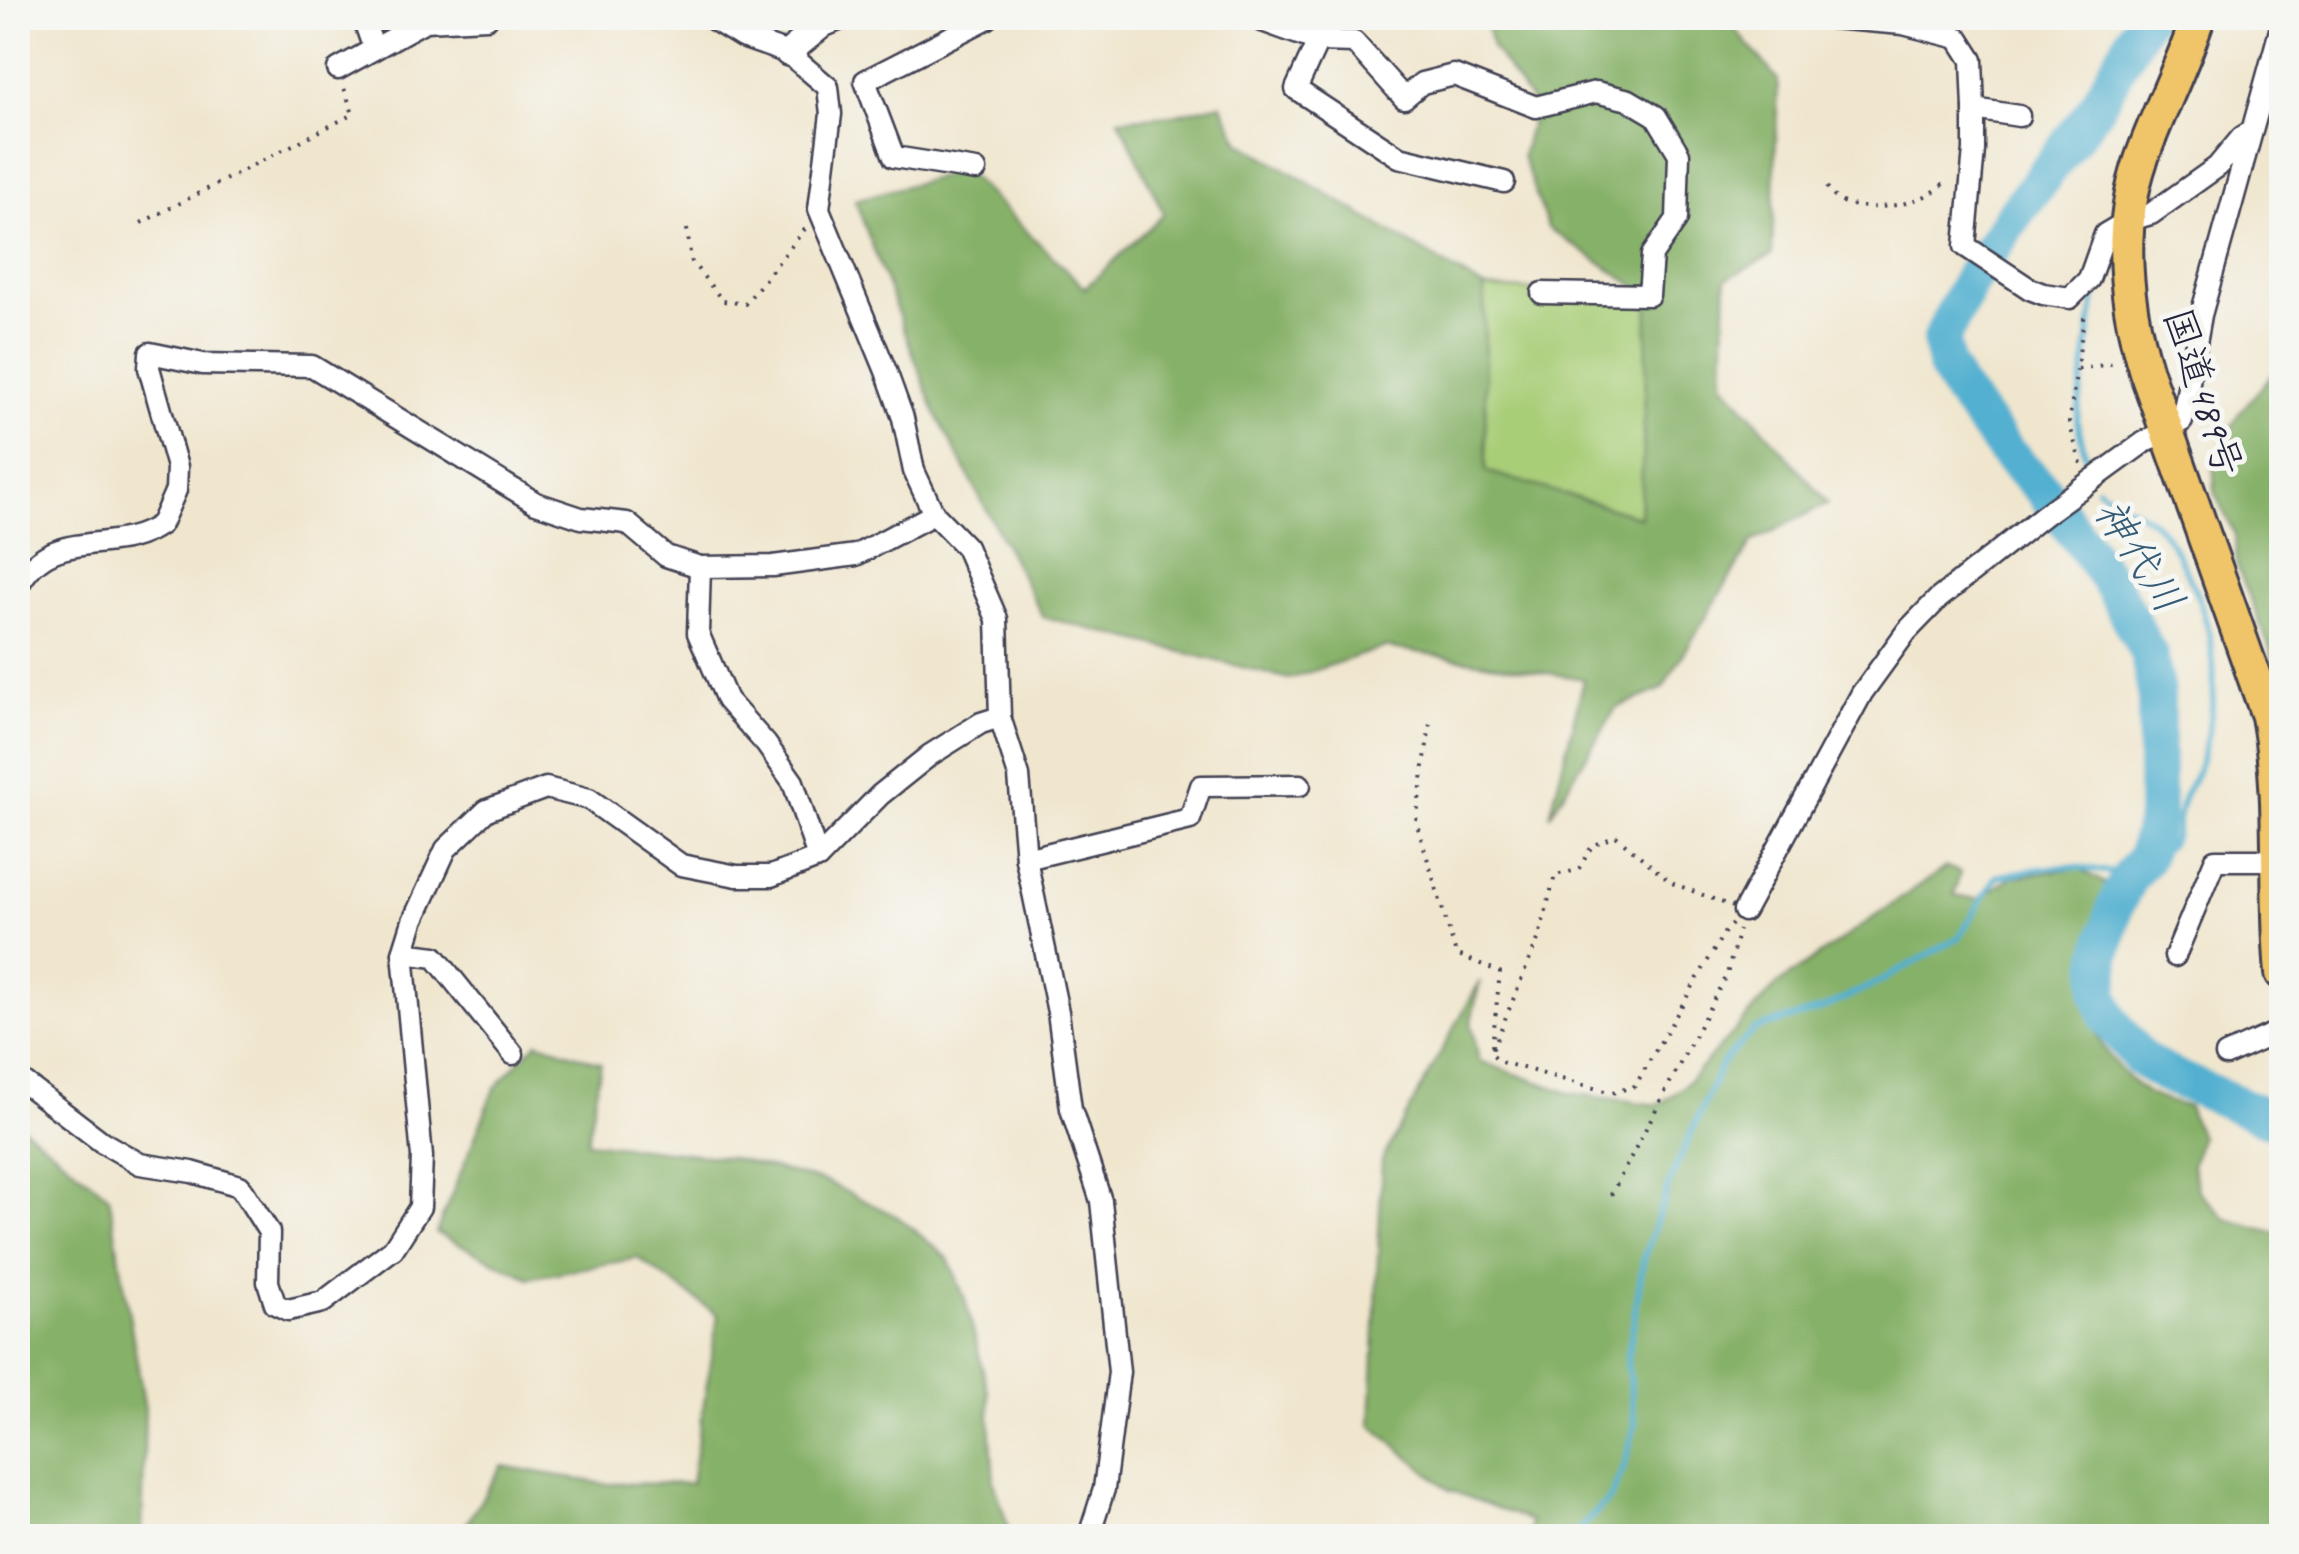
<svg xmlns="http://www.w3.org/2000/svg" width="2299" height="1554" font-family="Caveat,'Klee One',sans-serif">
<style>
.green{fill:#a9ce78;stroke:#66785a;stroke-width:2.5}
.forest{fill:#86b168;stroke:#546a52;stroke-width:2.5}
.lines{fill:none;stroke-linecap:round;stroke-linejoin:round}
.stream{stroke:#52b0d0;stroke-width:6}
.river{stroke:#52b0d0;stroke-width:38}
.minor-casing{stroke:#413f51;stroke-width:25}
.tertiary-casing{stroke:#413f51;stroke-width:30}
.trunk-casing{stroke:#413f51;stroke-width:38}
.path{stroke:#413f51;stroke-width:4;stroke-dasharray:2.5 8;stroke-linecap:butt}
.minor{stroke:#fff;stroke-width:20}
.tertiary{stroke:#fff;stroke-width:25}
.trunk{stroke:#f0c469;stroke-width:32}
.labels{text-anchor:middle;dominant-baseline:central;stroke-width:10;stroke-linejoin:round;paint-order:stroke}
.street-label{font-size:40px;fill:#22223b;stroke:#f6f6f2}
.water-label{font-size:42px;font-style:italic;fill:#355b77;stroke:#f6f6f2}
</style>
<rect width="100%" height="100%" fill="#f6f6f2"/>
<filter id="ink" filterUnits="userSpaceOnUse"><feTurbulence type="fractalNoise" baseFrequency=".01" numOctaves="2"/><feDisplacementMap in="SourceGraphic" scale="20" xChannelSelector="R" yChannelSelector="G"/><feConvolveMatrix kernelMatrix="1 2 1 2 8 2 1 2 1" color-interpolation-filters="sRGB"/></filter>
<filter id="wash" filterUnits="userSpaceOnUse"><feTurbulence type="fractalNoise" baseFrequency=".0048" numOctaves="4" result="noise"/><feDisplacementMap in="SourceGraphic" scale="40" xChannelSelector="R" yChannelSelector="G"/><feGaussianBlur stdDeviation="2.25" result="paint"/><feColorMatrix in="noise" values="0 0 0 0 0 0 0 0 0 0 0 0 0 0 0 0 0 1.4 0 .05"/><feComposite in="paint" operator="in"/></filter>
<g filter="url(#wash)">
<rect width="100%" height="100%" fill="#f0e6ce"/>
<path class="green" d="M1484 288 1649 295 1641 517 1485 471Z"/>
<g class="forest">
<path d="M1484 18H1726L1778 80 1772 255 1726 279 1723 382 1828 503 1752 542 1662 689 1616 708 1550 815 1584 679 1385 647 1289 679 1043 617 935 412 855 200 964 170 1085 288 1164 214 1119 119 1173 115 1221 104 1240 142 1484 288 1486 471 1640 517 1649 295 1548 228 1522 156 1535 107 1492 47Z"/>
<path d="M2281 365V692L2270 649 2236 563 2235 535 2215 494 2213 461 2239 413Z"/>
<path d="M1946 867 1960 872 1954 895 1978 899 2011 877 2079 868 2109 886C2084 965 2067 1033 2144 1091 2156 1099 2175 1103 2188 1107L2200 1137 2192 1166 2198 1191 2226 1219 2281 1234V1536H1528L1531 1521 1449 1490 1371 1425 1382 1160 1480 981 1471 1022 1479 1061 1569 1093 1658 1105 1683 1087 1777 985Z"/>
<path d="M537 1042 601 1063 587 1142 732 1158 826 1182 898 1217 948 1258 965 1299 988 1391 994 1482 1011 1536H459L502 1466 605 1484 691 1483 718 1315 638 1258 529 1278 436 1233 495 1088Z"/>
<path d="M18 1123 109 1196 145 1409 142 1536H18Z"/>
</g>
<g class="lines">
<g class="stream">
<path d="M2271 93 2282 80"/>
<path d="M2089 470 2077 421 2098 274 2107 265"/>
<path d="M2098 488C2118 506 2143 509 2161 530 2173 543 2181 561 2189 577 2221 641 2220 704 2197 772 2194 781 2186 789 2183 799 2172 831 2185 846 2145 858"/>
<path d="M1573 1536 1610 1498 1624 1467 1635 1425 1627 1361 1644 1257 1670 1181 1722 1063 1755 1029 1820 1010 1881 981 1959 937 1996 877C2054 865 2071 862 2129 877"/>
</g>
<path class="river" d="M2145 18 2094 110 2013 216 1969 283 1941 339 1945 365 1958 388 2008 454 2042 489 2089 552 2115 590 2149 655 2156 693V818L2145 858 2129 877 2115 907 2102 956 2100 994 2109 1019 2140 1058 2162 1072 2282 1124"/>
</g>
</g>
<g filter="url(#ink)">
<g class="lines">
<g class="minor-casing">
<g id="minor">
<path d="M363 18 374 49"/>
<path d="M1254 18 1318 41 1354 42 1404 98 1422 83 1454 75 1536 107 1596 92 1629 100 1656 116 1679 154 1677 219 1652 255 1649 295 1542 293"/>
<path d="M1831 18 1903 24 1958 38 1972 60 1974 109V150L1965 246 2030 289 2043 294 2070 298 2089 279 2105 234 2127 221 2151 214 2217 167 2242 137 2250 132"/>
<path d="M1318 41 1296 89 1399 157 1504 182"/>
<path d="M338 69 425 21 487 18"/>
<path d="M1974 109 2019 116"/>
<path d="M976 170 894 157 865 81 988 18"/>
<path d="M700 567 698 633 727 700 766 744 793 782 818 858"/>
<path d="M18 586C51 524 115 558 161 524L176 490 177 467 149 368 150 353 203 364 312 366 536 503 581 518 627 523 666 556 700 567 773 566 856 555 934 514"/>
<path d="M1000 717 1019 776 1026 859 1058 1012 1071 1109 1101 1201 1119 1372 1104 1489 1089 1536"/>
<path d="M1026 859 1190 819 1201 786 1300 785"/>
<path d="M1744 911 1862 693 1907 631 1938 599 2044 515 2143 443 2182 421 2201 315 2282 23"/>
<path d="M403 953 435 957 513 1054"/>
<path d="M2175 956 2215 860H2279"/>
<path d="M2226 1055 2282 1030"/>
<path d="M18 1078 102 1142 140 1164 192 1172 240 1186 269 1232 268 1282 275 1304 288 1310 323 1302 393 1249 420 1207 422 1157 403 953 413 921 446 849 487 810 546 788 589 799 681 865 737 876H771L818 858 880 795 930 755 981 723 1000 717 997 619 966 547 934 514 914 471 903 418 886 371 819 209 831 114 828 87 788 53 742 37 711 18"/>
</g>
</g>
<g class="tertiary-casing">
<path id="tertiary" d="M788 53 823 24 837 18"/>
</g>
<g class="trunk-casing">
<path id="trunk" d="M2198 18C2182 67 2158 112 2141 160 2117 230 2125 304 2146 372L2268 716C2284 801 2274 886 2282 973"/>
</g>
<g class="path">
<path d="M1827 187C1830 191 1833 196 1837 199 1861 216 1924 205 1943 184L1949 186"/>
<path d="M141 223 353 114 344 88"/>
<path d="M687 229 691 261 723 301 745 304 805 229"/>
<path d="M2078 369 2116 363"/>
<path d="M2081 464 2069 423 2085 312"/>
<path d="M1430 724 1416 821 1456 954 1500 972 1492 1047"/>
<path d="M1616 836 1672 883 1744 911 1724 933 1635 1086 1612 1093 1501 1062 1491 1053 1539 937 1555 875 1578 870 1592 846Z"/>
<path d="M1611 1195 1727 974 1739 930"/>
</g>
<use href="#minor" class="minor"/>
<use href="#tertiary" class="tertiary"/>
<use href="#trunk" class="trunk"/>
</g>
</g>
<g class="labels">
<g class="street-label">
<text transform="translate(2203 392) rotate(72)">国道489号</text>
</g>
<g class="water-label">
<text transform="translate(2139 556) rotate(57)">神代川</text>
</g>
</g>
<rect width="2299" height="1554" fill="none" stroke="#f6f6f2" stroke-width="60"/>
</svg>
